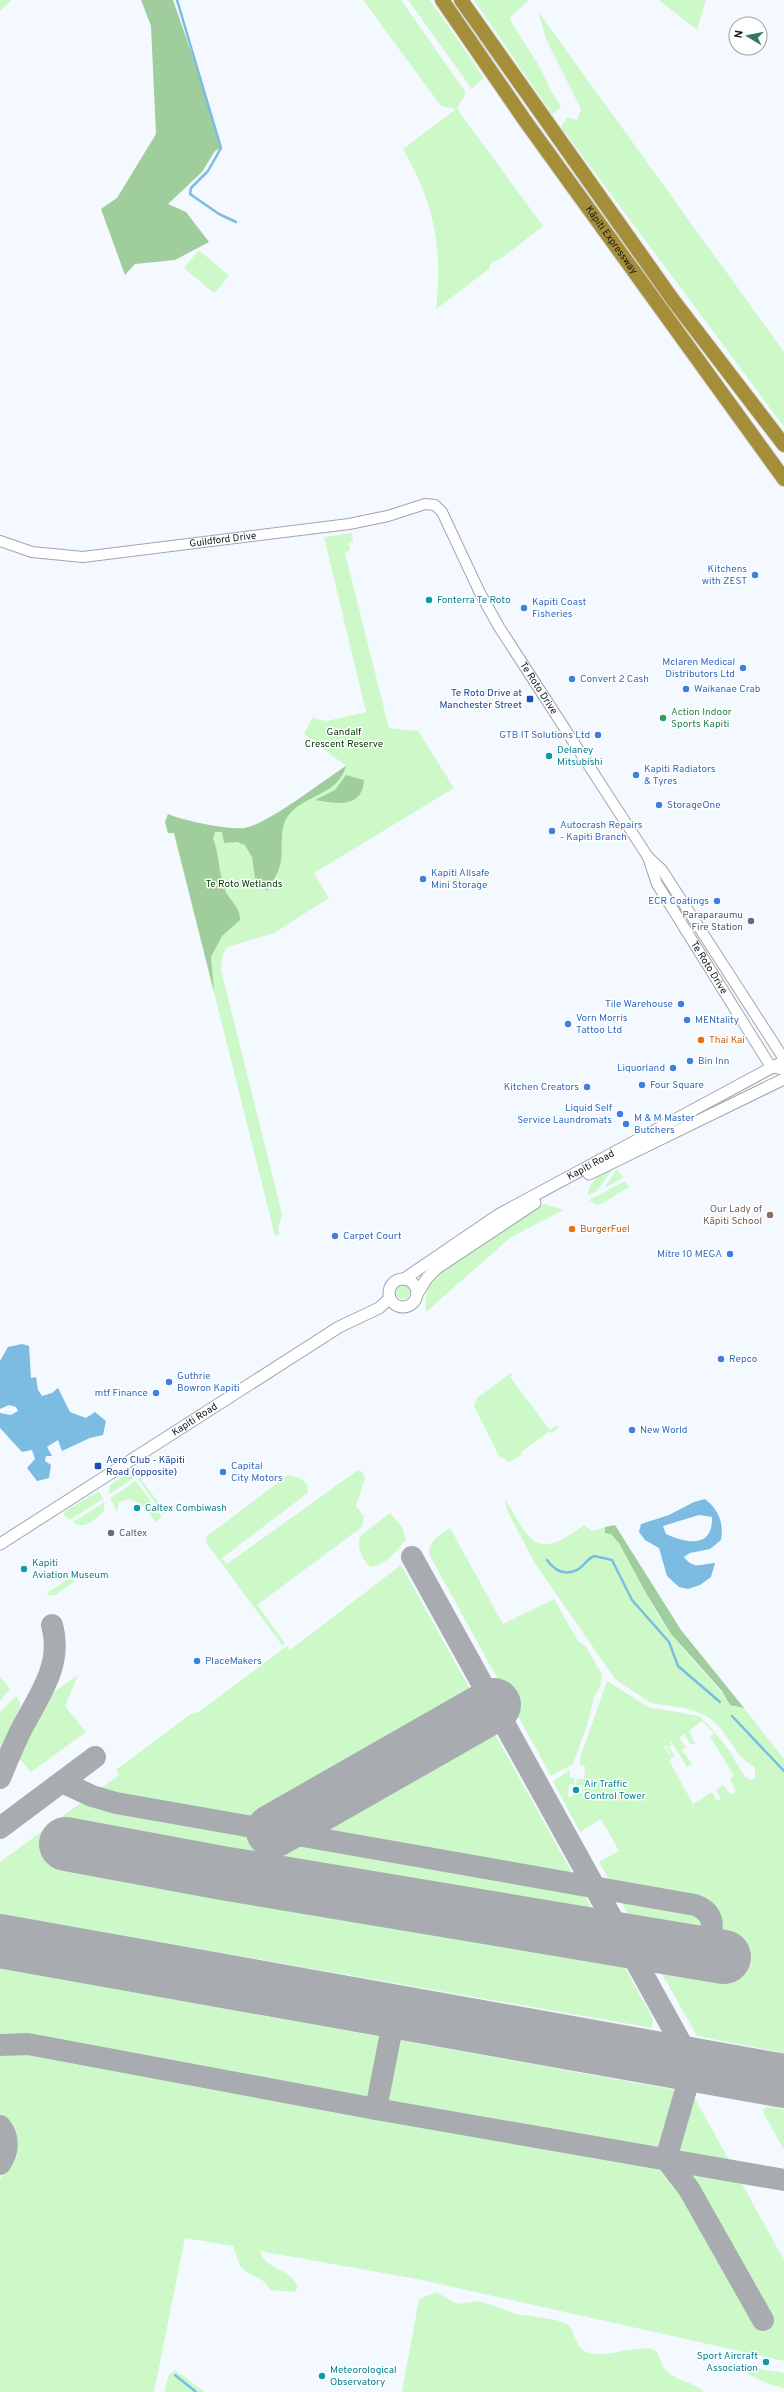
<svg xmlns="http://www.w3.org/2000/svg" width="784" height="2392" font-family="Overpass,sans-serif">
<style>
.green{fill:#cdf9c9;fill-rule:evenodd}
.forest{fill:#9fcd9b}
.water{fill:#7cbce2;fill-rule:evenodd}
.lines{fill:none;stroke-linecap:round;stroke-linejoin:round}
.stream{stroke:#7cbce2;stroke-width:2.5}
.taxiway{stroke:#a8acb1;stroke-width:22}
.runway{stroke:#a8acb1;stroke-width:54}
.tertiary-casing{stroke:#a0a6ab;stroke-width:12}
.secondary-casing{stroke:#a0a6ab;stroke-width:13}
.motorway-casing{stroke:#d5d5d5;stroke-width:16}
.tertiary{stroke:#fff;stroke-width:10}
.secondary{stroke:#fff;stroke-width:11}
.motorway{stroke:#a48e39;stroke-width:14}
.shop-dot{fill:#3f7fe0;stroke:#fff;stroke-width:1.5}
.culture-dot{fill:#0f9aa8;stroke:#fff;stroke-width:1.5}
.transit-dot{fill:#1a4fb4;stroke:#fff;stroke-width:1.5}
.leisure-dot{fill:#2e9e5b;stroke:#fff;stroke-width:1.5}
.service-dot{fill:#5c6f8a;stroke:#fff;stroke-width:1.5}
.food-dot{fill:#e8710a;stroke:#fff;stroke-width:1.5}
.education-dot{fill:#8d6e63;stroke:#fff;stroke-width:1.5}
.labels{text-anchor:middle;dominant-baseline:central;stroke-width:3;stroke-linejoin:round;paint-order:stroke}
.street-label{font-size:10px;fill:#141618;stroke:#fff}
.shop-label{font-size:10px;fill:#366cbe;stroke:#fff;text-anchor:start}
.culture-label{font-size:10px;fill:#0d838f;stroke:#fff;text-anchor:start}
.transit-label{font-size:10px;fill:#164399;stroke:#fff;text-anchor:end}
.leisure-label{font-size:10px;fill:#27864d;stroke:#fff;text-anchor:start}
.park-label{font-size:10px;fill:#063806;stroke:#fff}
.service-label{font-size:10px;fill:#4e5e75;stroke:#fff;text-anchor:end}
.food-label{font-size:10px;fill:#c56008;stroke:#fff;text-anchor:start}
.education-label{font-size:10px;fill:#785e54;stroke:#fff;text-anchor:end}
</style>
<rect width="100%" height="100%" fill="#f3f9ff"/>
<g class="green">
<path d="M0 0H12L0 11Z"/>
<path d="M363 0H401L466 93 457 109 543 226 503 257 491 263 489 269 436 309C443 245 434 204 403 149L456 109 441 106Z"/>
<path d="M408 0H430L484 78 472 89Z"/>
<path d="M474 0H529L509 18 541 69 550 89 561 107 552 114Z"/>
<path d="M659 0H706L697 30Z"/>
<path d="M539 14H540L784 352V427L561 127 567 117 577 120 581 109 546 39Z"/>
<path d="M199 250 229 276 214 293 184 268Z"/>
<path d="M352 533 353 541 348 544 351 550 345 553 389 728 418 731 454 788 314 873 329 898 274 933 227 947 222 956 221 970 282 1214 278 1229 280 1234 275 1236 174 833H168L165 822 168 814C184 821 228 830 245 828 267 825 324 780 346 766L304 734 312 718 327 721 366 712 324 537Z"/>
<path d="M614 1167 597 1191 588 1195C588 1181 602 1173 614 1167Z"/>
<path d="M617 1169 623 1178 604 1188Z"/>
<path d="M625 1181 629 1187 603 1203 597 1205 589 1200Z"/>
<path d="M544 1204 564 1210 511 1237 426 1312C424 1298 427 1285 438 1274Z"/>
<circle cx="403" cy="1292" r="7"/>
<path d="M511 1373 513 1375 510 1377 550 1430 557 1425 559 1428 552 1433 550 1431 521 1452 522 1455 509 1462 499 1456 474 1406 477 1398Z"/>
<path d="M358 1470 361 1471 365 1478 356 1506 364 1516 362 1527 257 1605 285 1643 282 1645 207 1544 206 1537 288 1475 300 1478 307 1484 308 1493 222 1558 227 1564Z"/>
<path d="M127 1474 137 1476 109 1494 110 1485Z"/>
<path d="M140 1478 165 1511 164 1515 138 1479Z"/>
<path d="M136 1481 162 1517 155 1522 147 1509 130 1499 119 1502 117 1512 110 1498Z"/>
<path d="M99 1491 103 1499 70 1520 64 1515V1512Z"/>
<path d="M504 1497C530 1541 535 1562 584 1525L592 1531 605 1527V1533H611C632 1556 641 1588 658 1615 679 1649 709 1675 733 1706L744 1708 784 1759V2053L697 2036 599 1862 619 1851 601 1819 580 1832 553 1781 570 1770V1778H575L574 1785 569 1784 568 1797H572L573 1794 582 1793V1785H576L577 1779H584L585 1766 580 1765V1758L607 1681 648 1707 699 1716 709 1725 729 1750 745 1777 751 1780 755 1778V1768L741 1757 719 1726 708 1717 689 1709 651 1703 615 1679 534 1562 508 1512ZM702 1721 714 1733 710 1736 734 1776 730 1779 736 1791 731 1795 723 1785 716 1790 721 1799 717 1801 712 1792 693 1804 669 1760 672 1758 664 1746 666 1745 672 1758 675 1756 669 1747 672 1745 669 1742 671 1741 687 1767 692 1764 682 1750 686 1747 679 1738 684 1734 690 1744H695L689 1731Z"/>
<path d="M104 1502V1512C94 1519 85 1531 73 1522Z"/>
<path d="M390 1513 402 1527 406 1540C396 1551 387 1565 370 1567 361 1557 357 1550 360 1536Z"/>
<path d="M450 1528 503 1624 554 1599 577 1640 586 1647 602 1674 601 1684 594 1697 589 1719 573 1764 551 1776 430 1556C426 1542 440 1535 450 1528Z"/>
<path d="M401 1565 650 2013 653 2020 652 2028 0 1914V1862L119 1775 116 1770 191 1714 199 1712 287 1646 290 1650Z"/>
<path d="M71 1577 74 1582 55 1595H48L47 1593Z"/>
<path d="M78 1675 65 1706 86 1732 31 1772 19 1758 45 1698Z"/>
<path d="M0 1676 10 1689 0 1701Z"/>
<path d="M16 1696 21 1704 0 1757V1712Z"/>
<path d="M0 1968 692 2093 784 2260V2361L422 2280 260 2251C265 2270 291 2268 298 2287L295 2292 271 2290 262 2280 245 2271 240 2266 233 2246 185 2238 154 2392H0V2179C14 2158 25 2133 0 2115Z"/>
<path d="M766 2107 784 2109V2150L764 2114 763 2109Z"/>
<path d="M436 2292 458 2304 479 2301 517 2314 556 2320 569 2325C573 2331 575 2342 580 2347 594 2365 633 2343 655 2350 660 2356 661 2364 666 2370 676 2382 694 2381 704 2392H402L419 2299Z"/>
<path d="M749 2367 784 2373V2388L771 2385 748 2374Z"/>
<path d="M175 2370 205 2392H165L168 2376Z"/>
</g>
<g class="forest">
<path d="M141 0H173L196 66 221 148 215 151 202 172 168 204 186 212 209 242 175 260 135 264 125 275 101 209 117 198 156 134 151 26Z"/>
<path d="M346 766C338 796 304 794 288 816 279 828 283 847 281 861 279 872 273 881 267 891L255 878 252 857 245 845 237 842 224 843 222 832H215L213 839C219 852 219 875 225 890 229 900 241 908 240 920L222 936 211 957 214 992 174 833H168L165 822 168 814C184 821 229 830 245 828 268 824 324 780 346 766Z"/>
<path d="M346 775 364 780C362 810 335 803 315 800L335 790Z"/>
<path d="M615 1525 681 1630 744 1708 730 1705 722 1691 671 1634 647 1595 619 1543 611 1534 605 1533V1527Z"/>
</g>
<g class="water">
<path d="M22 1344 29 1346 31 1378 36 1377 38 1390 42 1396 52 1393 58 1388 70 1412 86 1418 95 1412 106 1421 103 1435 90 1438 62 1451 58 1440 47 1447 52 1456H46L45 1461 51 1465 49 1478 37 1481 27 1468 35 1459 32 1450 22 1452 0 1428V1413L11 1415 18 1411 16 1407 9 1405 0 1409V1361L8 1347Z"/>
<path d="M705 1499C719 1510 724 1523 721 1540L710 1549 690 1553 684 1557C694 1570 701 1564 715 1563L711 1577 700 1585 688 1589 679 1587 667 1576 659 1548 645 1540 639 1532 641 1524 669 1515 694 1502ZM699 1515 712 1517C713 1548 688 1544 666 1534L663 1526Z"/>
</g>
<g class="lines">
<g class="stream">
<path d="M177 0 221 148 208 171 191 188 190 194 219 214 236 222"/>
<path d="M547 1560C554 1570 564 1576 577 1570 583 1567 587 1559 594 1556L612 1560 632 1600 669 1642 678 1666 720 1702"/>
<path d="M732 1716 784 1771"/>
<path d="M175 2375 196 2392"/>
</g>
<g class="taxiway">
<path d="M412 1557 693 2065 666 2159 689 2189 763 2320"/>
<path d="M0 1778C7 1761 14 1744 22 1728 40 1694 63 1664 52 1625"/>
<path d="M62 1782 92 1796 116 1803 695 1905C720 1914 711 1934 707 1954"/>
<path d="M0 1828 95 1757"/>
<path d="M0 2045 28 2044 376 2109 784 2180"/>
<path d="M376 2109 395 2012"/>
<path d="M0 2126C10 2138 8 2152 0 2164"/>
</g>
<g class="runway">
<path d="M273 1831 494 1705"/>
<path d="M66 1844 222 1873 724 1957"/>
<path d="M0 1941 784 2081"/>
</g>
<g class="tertiary-casing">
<g id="tertiary">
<path id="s1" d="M0 541 32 552 83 557 349 524 388 516 425 504 435 505 442 512 480 593 499 627 648 857 662 870 784 1059"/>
<path id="s2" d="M648 857 657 884 771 1067 784 1070"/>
</g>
</g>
<g class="secondary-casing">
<g id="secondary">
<path d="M589 1174 784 1079"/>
<path id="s3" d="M404 1279 498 1215 784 1061"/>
<circle cx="403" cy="1293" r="14"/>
<path d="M417 1294 427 1278 437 1268 535 1203"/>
<path id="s4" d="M0 1544 339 1327 379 1308 390 1298"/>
</g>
</g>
<g class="motorway-casing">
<g id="motorway">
<path id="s5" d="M442 0 526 122 784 479"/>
<path d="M461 0 673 300 784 445"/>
</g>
</g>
<use href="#tertiary" class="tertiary"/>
<use href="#secondary" class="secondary"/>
<use href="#motorway" class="motorway"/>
</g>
<g class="shop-dot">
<circle cx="755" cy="575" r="4"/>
<circle cx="524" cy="608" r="4"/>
<circle cx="743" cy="668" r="4"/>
<circle cx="572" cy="679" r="4"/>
<circle cx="686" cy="689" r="4"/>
<circle cx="598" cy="735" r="4"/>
<circle cx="636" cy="775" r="4"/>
<circle cx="659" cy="805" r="4"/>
<circle cx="552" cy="831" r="4"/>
<circle cx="423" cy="879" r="4"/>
<circle cx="717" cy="901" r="4"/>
<circle cx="681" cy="1004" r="4"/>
<circle cx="687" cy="1020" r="4"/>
<circle cx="568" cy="1024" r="4"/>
<circle cx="690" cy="1061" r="4"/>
<circle cx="673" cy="1068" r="4"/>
<circle cx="642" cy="1085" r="4"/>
<circle cx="587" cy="1087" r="4"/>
<circle cx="620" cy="1114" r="4"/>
<circle cx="626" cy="1124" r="4"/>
<circle cx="335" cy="1236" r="4"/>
<circle cx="730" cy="1254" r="4"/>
<circle cx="721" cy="1359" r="4"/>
<circle cx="169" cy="1382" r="4"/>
<circle cx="156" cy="1393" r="4"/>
<circle cx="632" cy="1430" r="4"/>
<circle cx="223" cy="1472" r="4"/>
<circle cx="197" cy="1661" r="4"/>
</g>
<g class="culture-dot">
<circle cx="429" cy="600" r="4"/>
<circle cx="549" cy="756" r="4"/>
<circle cx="137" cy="1508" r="4"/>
<circle cx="24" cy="1569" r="4"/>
<circle cx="576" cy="1790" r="4"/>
<circle cx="766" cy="2362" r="4"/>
<circle cx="322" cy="2376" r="4"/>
</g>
<g class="transit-dot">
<rect x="526" y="695" width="8" height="8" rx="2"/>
<rect x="94" y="1462" width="8" height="8" rx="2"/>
</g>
<circle class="leisure-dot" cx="663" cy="718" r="4"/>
<g class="service-dot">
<circle cx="751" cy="921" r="4"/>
<circle cx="111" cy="1533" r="4"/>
</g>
<g class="food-dot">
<circle cx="701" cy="1040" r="4"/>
<circle cx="572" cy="1229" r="4"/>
</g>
<circle class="education-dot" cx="770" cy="1215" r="4"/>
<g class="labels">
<g class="street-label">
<text stroke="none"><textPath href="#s5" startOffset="294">Kāpiti Expressway</textPath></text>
<text stroke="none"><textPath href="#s1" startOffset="226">Guildford Drive</textPath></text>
<text stroke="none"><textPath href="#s1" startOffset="653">Te Roto Drive</textPath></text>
<text stroke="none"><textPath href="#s2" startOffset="127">Te Roto Drive</textPath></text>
<text stroke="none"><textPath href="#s3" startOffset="219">Kapiti Road</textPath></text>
<text stroke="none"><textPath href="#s4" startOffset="231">Kapiti Road</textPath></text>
</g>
<g class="shop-label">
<text x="747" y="569" text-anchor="end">Kitchens<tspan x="747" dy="12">with ZEST</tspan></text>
<text x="532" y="602">Kapiti Coast<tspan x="532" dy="12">Fisheries</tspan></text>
<text x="735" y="662" text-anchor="end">Mclaren Medical<tspan x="735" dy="12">Distributors Ltd</tspan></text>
<text x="580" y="679">Convert 2 Cash</text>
<text x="694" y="689">Waikanae Crab</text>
<text x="590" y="735" text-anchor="end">GTB IT Solutions Ltd</text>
<text x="644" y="769">Kapiti Radiators<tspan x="644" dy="12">&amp; Tyres</tspan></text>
<text x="667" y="805">StorageOne</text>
<text x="560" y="825">Autocrash Repairs<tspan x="560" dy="12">- Kapiti Branch</tspan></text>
<text x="431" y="873">Kapiti Allsafe<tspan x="431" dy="12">Mini Storage</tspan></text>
<text x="709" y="901" text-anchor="end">ECR Coatings</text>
<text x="673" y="1004" text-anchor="end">Tile Warehouse</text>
<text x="576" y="1018">Vorn Morris<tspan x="576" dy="12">Tattoo Ltd</tspan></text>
<text x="695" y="1020">MENtality</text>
<text x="698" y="1061">Bin Inn</text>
<text x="665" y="1068" text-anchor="end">Liquorland</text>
<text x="650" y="1085">Four Square</text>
<text x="579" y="1087" text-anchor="end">Kitchen Creators</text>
<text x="612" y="1108" text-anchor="end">Liquid Self<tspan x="612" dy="12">Service Laundromats</tspan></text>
<text x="634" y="1118">M &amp; M Master<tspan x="634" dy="12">Butchers</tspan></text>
<text x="343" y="1236">Carpet Court</text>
<text x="722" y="1254" text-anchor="end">Mitre 10 MEGA</text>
<text x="729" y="1359">Repco</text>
<text x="177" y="1376">Guthrie<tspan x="177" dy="12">Bowron Kapiti</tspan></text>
<text x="148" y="1393" text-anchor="end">mtf Finance</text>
<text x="640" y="1430">New World</text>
<text x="231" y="1466">Capital<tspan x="231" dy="12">City Motors</tspan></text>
<text x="205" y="1661">PlaceMakers</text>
</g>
<g class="culture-label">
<text x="437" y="600">Fonterra Te Roto</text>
<text x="557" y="750">Delaney<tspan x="557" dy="12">Mitsubishi</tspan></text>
<text x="145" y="1508">Caltex Combiwash</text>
<text x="32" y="1563">Kapiti<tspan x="32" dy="12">Aviation Museum</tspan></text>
<text x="584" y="1784">Air Traffic<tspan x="584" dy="12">Control Tower</tspan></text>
<text x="758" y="2356" text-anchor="end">Sport Aircraft<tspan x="758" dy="12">Association</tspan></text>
<text x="330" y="2370">Meteorological<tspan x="330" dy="12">Observatory</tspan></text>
</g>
<g class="transit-label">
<text x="522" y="693">Te Roto Drive at<tspan x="522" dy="12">Manchester Street</tspan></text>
<text x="106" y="1460" text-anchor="start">Aero Club - Kāpiti<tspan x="106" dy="12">Road (opposite)</tspan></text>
</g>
<g class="leisure-label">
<text x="671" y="712">Action Indoor<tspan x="671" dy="12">Sports Kapiti</tspan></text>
</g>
<g class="park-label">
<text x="344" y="732">Gandalf<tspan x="344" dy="12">Crescent Reserve</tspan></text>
<text x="244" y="884">Te Roto Wetlands</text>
</g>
<g class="service-label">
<text x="743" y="915">Paraparaumu<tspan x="743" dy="12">Fire Station</tspan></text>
<text x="119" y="1533" text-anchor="start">Caltex</text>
</g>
<g class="food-label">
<text x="709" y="1040">Thai Kai</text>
<text x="580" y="1229">BurgerFuel</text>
</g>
<g class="education-label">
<text x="762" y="1209">Our Lady of<tspan x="762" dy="12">Kāpiti School</tspan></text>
</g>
</g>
<g transform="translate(748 36) rotate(280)"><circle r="19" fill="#ffffff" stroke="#a1a2a3"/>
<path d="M0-3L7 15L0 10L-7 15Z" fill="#367562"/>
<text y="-6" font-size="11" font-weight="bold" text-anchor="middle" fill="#141618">N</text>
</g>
</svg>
